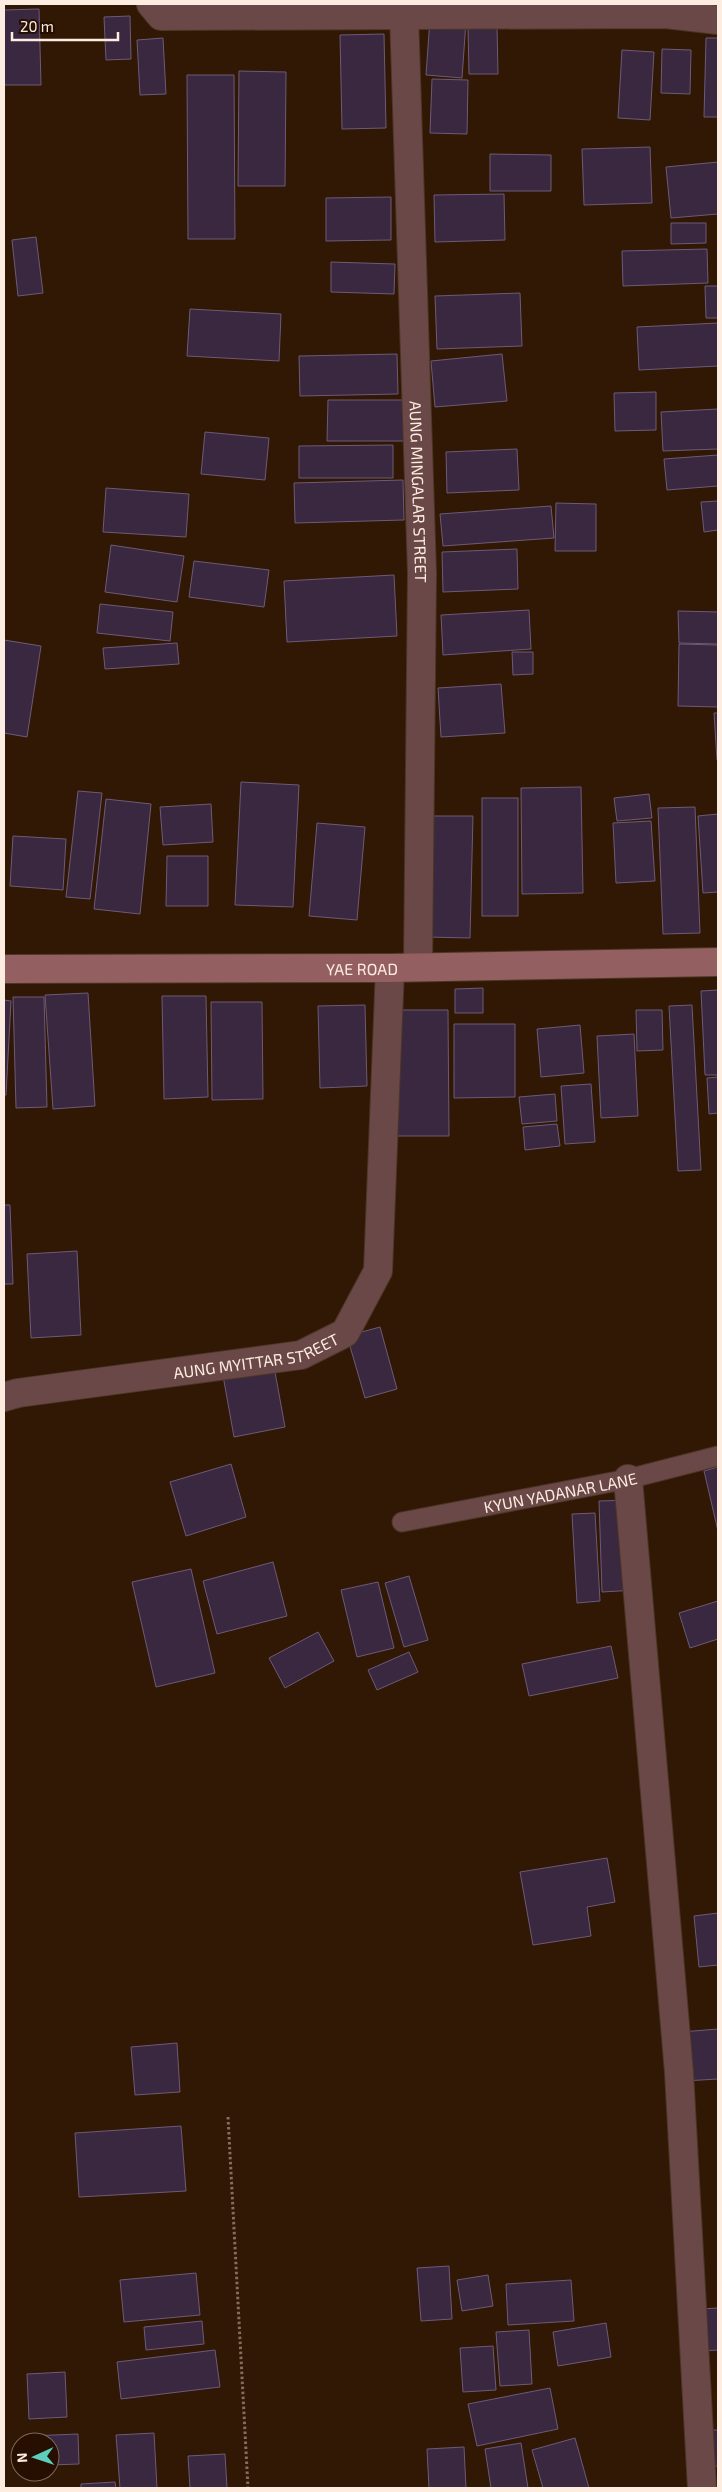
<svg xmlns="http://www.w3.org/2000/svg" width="722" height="2492" font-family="'Exo 2',sans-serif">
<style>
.building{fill:#3a2841;stroke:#6d5a76}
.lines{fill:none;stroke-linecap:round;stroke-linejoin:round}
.lane-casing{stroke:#4d3624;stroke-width:21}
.street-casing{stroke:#4d3624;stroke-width:30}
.secondary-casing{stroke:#4d3624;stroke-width:30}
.path{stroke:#846f5f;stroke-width:3;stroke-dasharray:2.5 2.5;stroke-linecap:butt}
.lane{stroke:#6a4848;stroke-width:19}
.street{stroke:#6a4848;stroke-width:28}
.secondary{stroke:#945f60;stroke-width:28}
.labels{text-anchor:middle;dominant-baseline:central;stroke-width:4.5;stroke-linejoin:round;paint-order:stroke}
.street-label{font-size:16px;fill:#fdece0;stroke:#260e00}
</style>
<rect width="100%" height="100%" fill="#301805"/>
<g class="building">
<path d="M39 9 41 85H4V10Z"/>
<path d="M130 16 131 59 106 60 104 17Z"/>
<path d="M430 19 466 21 462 78 426 75Z"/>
<path d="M497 27 498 74H469L468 28Z"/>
<path d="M384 34 386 128 342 129 340 35Z"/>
<path d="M163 38 166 94 140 95 137 40Z"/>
<path d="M706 38H718V117H704Z"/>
<path d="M662 49 691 50 690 94 661 93Z"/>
<path d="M622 50 654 52 650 120 618 118Z"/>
<path d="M239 71 286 72 285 186H238Z"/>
<path d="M187 75H234L235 239H188Z"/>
<path d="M432 79 468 80 467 134 430 133Z"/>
<path d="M650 147 652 203 584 205 582 149Z"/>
<path d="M490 154 551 155V191H490Z"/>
<path d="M718 162V214L671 218 666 167Z"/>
<path d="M504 194 505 240 435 242 434 195Z"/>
<path d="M391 197V240L326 241V198Z"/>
<path d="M671 223H706V243L671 244Z"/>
<path d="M36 237 43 293 18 296 12 240Z"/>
<path d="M707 249 708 283 623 286 622 251Z"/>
<path d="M331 262 395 264 394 294 331 292Z"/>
<path d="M705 286H718V318H706Z"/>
<path d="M520 293 522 346 437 349 435 296Z"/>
<path d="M190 309 281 314 279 361 187 356Z"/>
<path d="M718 323V366L639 370 637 327Z"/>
<path d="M397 354 398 394 300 396 299 356Z"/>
<path d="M502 354 507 401 435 407 431 361Z"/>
<path d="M656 392V430L615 431 614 393Z"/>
<path d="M328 400H409V441H327Z"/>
<path d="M718 409V449L663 451 661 412Z"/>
<path d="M205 432 269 438 265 480 201 474Z"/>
<path d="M393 445V478H299V446Z"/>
<path d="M517 449 519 490 447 493 446 452Z"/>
<path d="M718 455V486L667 490 664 459Z"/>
<path d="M403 480 404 520 295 523 294 483Z"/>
<path d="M106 488 189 494 186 537 103 532Z"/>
<path d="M718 501V530L704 532 701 502Z"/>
<path d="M556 503 596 504V551H555Z"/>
<path d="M551 506 554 538 443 546 440 514Z"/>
<path d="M111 545 184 556 177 602 105 592Z"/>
<path d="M517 549 518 589 443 592 442 552Z"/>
<path d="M194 561 269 570 264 607 189 597Z"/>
<path d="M394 575 397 636 287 642 284 581Z"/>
<path d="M100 604 173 612 170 641 97 633Z"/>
<path d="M529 610 531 649 443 655 441 615Z"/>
<path d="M678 611 718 612V644L679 643Z"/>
<path d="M4 640 41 646 27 737 4 733Z"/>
<path d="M177 643 179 664 105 669 103 648Z"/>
<path d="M679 644 718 645V707L678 706Z"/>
<path d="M512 652H533V674L513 675Z"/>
<path d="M501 684 505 733 441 737 438 688Z"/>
<path d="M714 713H718V760H717Z"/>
<path d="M241 782 299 785 293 907 235 905Z"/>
<path d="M581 787 583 893 522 894 521 788Z"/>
<path d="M78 791 102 793 90 899 66 897Z"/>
<path d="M649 794 652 818 617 821 614 798Z"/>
<rect x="482" y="798" width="36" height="118"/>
<path d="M106 799 151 804 140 914 94 909Z"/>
<path d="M211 804 213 842 163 845 160 807Z"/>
<path d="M695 807 700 933 663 934 658 808Z"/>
<path d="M718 814V892L703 893 698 816Z"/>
<path d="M427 816H473L470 938 425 937Z"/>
<path d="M651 821 655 881 616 883 613 823Z"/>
<path d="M317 823 365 827 357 920 309 916Z"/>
<path d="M13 836 66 839 63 890 10 886Z"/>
<path d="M167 856H208V906H166Z"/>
<path d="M483 988V1013H455V989Z"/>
<path d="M718 990V1075H705L701 991Z"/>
<path d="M88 993 95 1106 53 1109 45 995Z"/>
<path d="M162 996H206L208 1097 164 1099Z"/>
<path d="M13 997H44L47 1107 16 1108Z"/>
<path d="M4 1000 11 1001 6 1095H4Z"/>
<path d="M211 1002H262L263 1099 212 1100Z"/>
<path d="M365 1005 367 1086 320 1088 318 1006Z"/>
<path d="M692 1005 701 1170 678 1171 669 1006Z"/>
<path d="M393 1010H448L449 1136H393Z"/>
<path d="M636 1010H662L663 1050 637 1051Z"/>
<path d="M454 1024H515V1097L454 1098Z"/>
<path d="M580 1025 584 1073 541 1077 537 1029Z"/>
<path d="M634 1034 638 1116 601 1118 597 1036Z"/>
<path d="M718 1077V1113L709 1114 707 1078Z"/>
<path d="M591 1084 595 1142 565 1144 561 1086Z"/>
<path d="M555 1094 557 1121 522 1124 519 1097Z"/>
<path d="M557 1124 560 1146 525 1150 523 1127Z"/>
<path d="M4 1205H10L13 1284H4Z"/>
<path d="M77 1251 81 1335 31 1338 27 1254Z"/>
<path d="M380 1327 397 1389 365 1398 347 1336Z"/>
<path d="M271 1350 285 1427 234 1437 220 1359Z"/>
<path d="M231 1464 246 1517 186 1536 170 1482Z"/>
<path d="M718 1467V1531L704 1471Z"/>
<path d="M633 1500 636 1590 602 1592 599 1501Z"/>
<path d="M595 1513 600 1601 577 1603 572 1514Z"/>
<path d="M273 1562 287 1616 217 1634 203 1581Z"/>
<path d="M191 1569 215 1673 156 1687 132 1582Z"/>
<path d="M409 1576 428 1640 404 1647 385 1583Z"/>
<path d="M378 1582 394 1648 357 1657 341 1590Z"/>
<path d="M718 1601V1639L690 1648 679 1613Z"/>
<path d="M318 1632 334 1661 285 1688 269 1658Z"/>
<path d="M611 1646 618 1678 529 1696 522 1664Z"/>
<path d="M409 1652 418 1672 377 1690 368 1670Z"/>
<path d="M607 1858 615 1902 587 1907 591 1936 533 1945 520 1872Z"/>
<path d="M718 1913V1965L699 1967 694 1916Z"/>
<path d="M718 2029V2079L684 2081 681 2032Z"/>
<path d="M177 2043 180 2092 135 2095 131 2047Z"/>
<path d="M181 2126 186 2191 79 2197 75 2133Z"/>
<path d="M449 2266 452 2319 421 2321 417 2268Z"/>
<path d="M196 2273 200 2315 124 2322 120 2280Z"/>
<path d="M488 2275 493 2306 462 2311 457 2280Z"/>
<path d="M571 2280 574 2321 508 2325 506 2284Z"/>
<path d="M718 2308V2350L700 2351 699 2309Z"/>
<path d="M202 2321 204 2344 146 2350 144 2327Z"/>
<path d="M606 2323 611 2357 558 2366 553 2332Z"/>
<path d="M529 2330 532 2384 500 2386 496 2332Z"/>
<path d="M493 2346 496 2390 463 2392 460 2348Z"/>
<path d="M215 2350 220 2387 121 2399 117 2362Z"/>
<path d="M65 2372 67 2417 29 2419 27 2374Z"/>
<path d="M550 2388 558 2429 477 2446 468 2404Z"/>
<path d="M704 2430H718V2466L705 2467Z"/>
<path d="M154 2433 157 2488H120L116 2435Z"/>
<path d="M78 2434 79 2464 50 2465V2442H29V2436Z"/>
<path d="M575 2438 589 2488H543L532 2450Z"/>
<path d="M521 2443 528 2488H491L485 2449Z"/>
<path d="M464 2447 466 2488H429L427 2449Z"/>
<path d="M225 2454 227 2488H190L188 2456Z"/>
<path d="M115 2482 116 2488H81V2484Z"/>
</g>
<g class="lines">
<g class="lane-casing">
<g id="lane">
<path id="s1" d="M402 1522 628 1479 718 1456"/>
</g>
</g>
<g class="street-casing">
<g id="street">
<path d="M151 4 161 16 666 14 718 20"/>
<path id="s2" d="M404 14 422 573 418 967"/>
<path id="s3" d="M4 1397 18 1393 301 1355 345 1333 378 1271 390 968"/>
<path d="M628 1479 679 2072 702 2488"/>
</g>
</g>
<g class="secondary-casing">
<g id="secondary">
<path id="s4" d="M4 969 390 968 718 962"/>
</g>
</g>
<path class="path" d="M228 2117 248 2488"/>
<use href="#lane" class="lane"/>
<use href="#street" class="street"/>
<use href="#secondary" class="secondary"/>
</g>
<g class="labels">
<g class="street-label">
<text stroke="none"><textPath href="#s2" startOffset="478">AUNG MINGALAR STREET</textPath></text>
<text stroke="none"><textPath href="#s4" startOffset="358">YAE ROAD</textPath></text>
<text stroke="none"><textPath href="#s3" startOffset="256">AUNG MYITTAR STREET</textPath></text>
<text stroke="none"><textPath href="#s1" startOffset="161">KYUN YADANAR LANE</textPath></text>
</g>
</g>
<rect width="722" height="2492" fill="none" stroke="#fdece0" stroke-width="10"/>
<g transform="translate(35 2457) rotate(267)"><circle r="24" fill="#260e00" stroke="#7c675a"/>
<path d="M0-4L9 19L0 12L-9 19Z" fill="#5cceba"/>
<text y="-8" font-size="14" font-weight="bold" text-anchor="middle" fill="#fdece0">N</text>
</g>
<path d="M12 32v8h106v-8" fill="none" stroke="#fdece0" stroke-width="2.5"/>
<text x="20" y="32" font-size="15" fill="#fdece0" stroke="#260e00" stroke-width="4" paint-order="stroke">20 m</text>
</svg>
